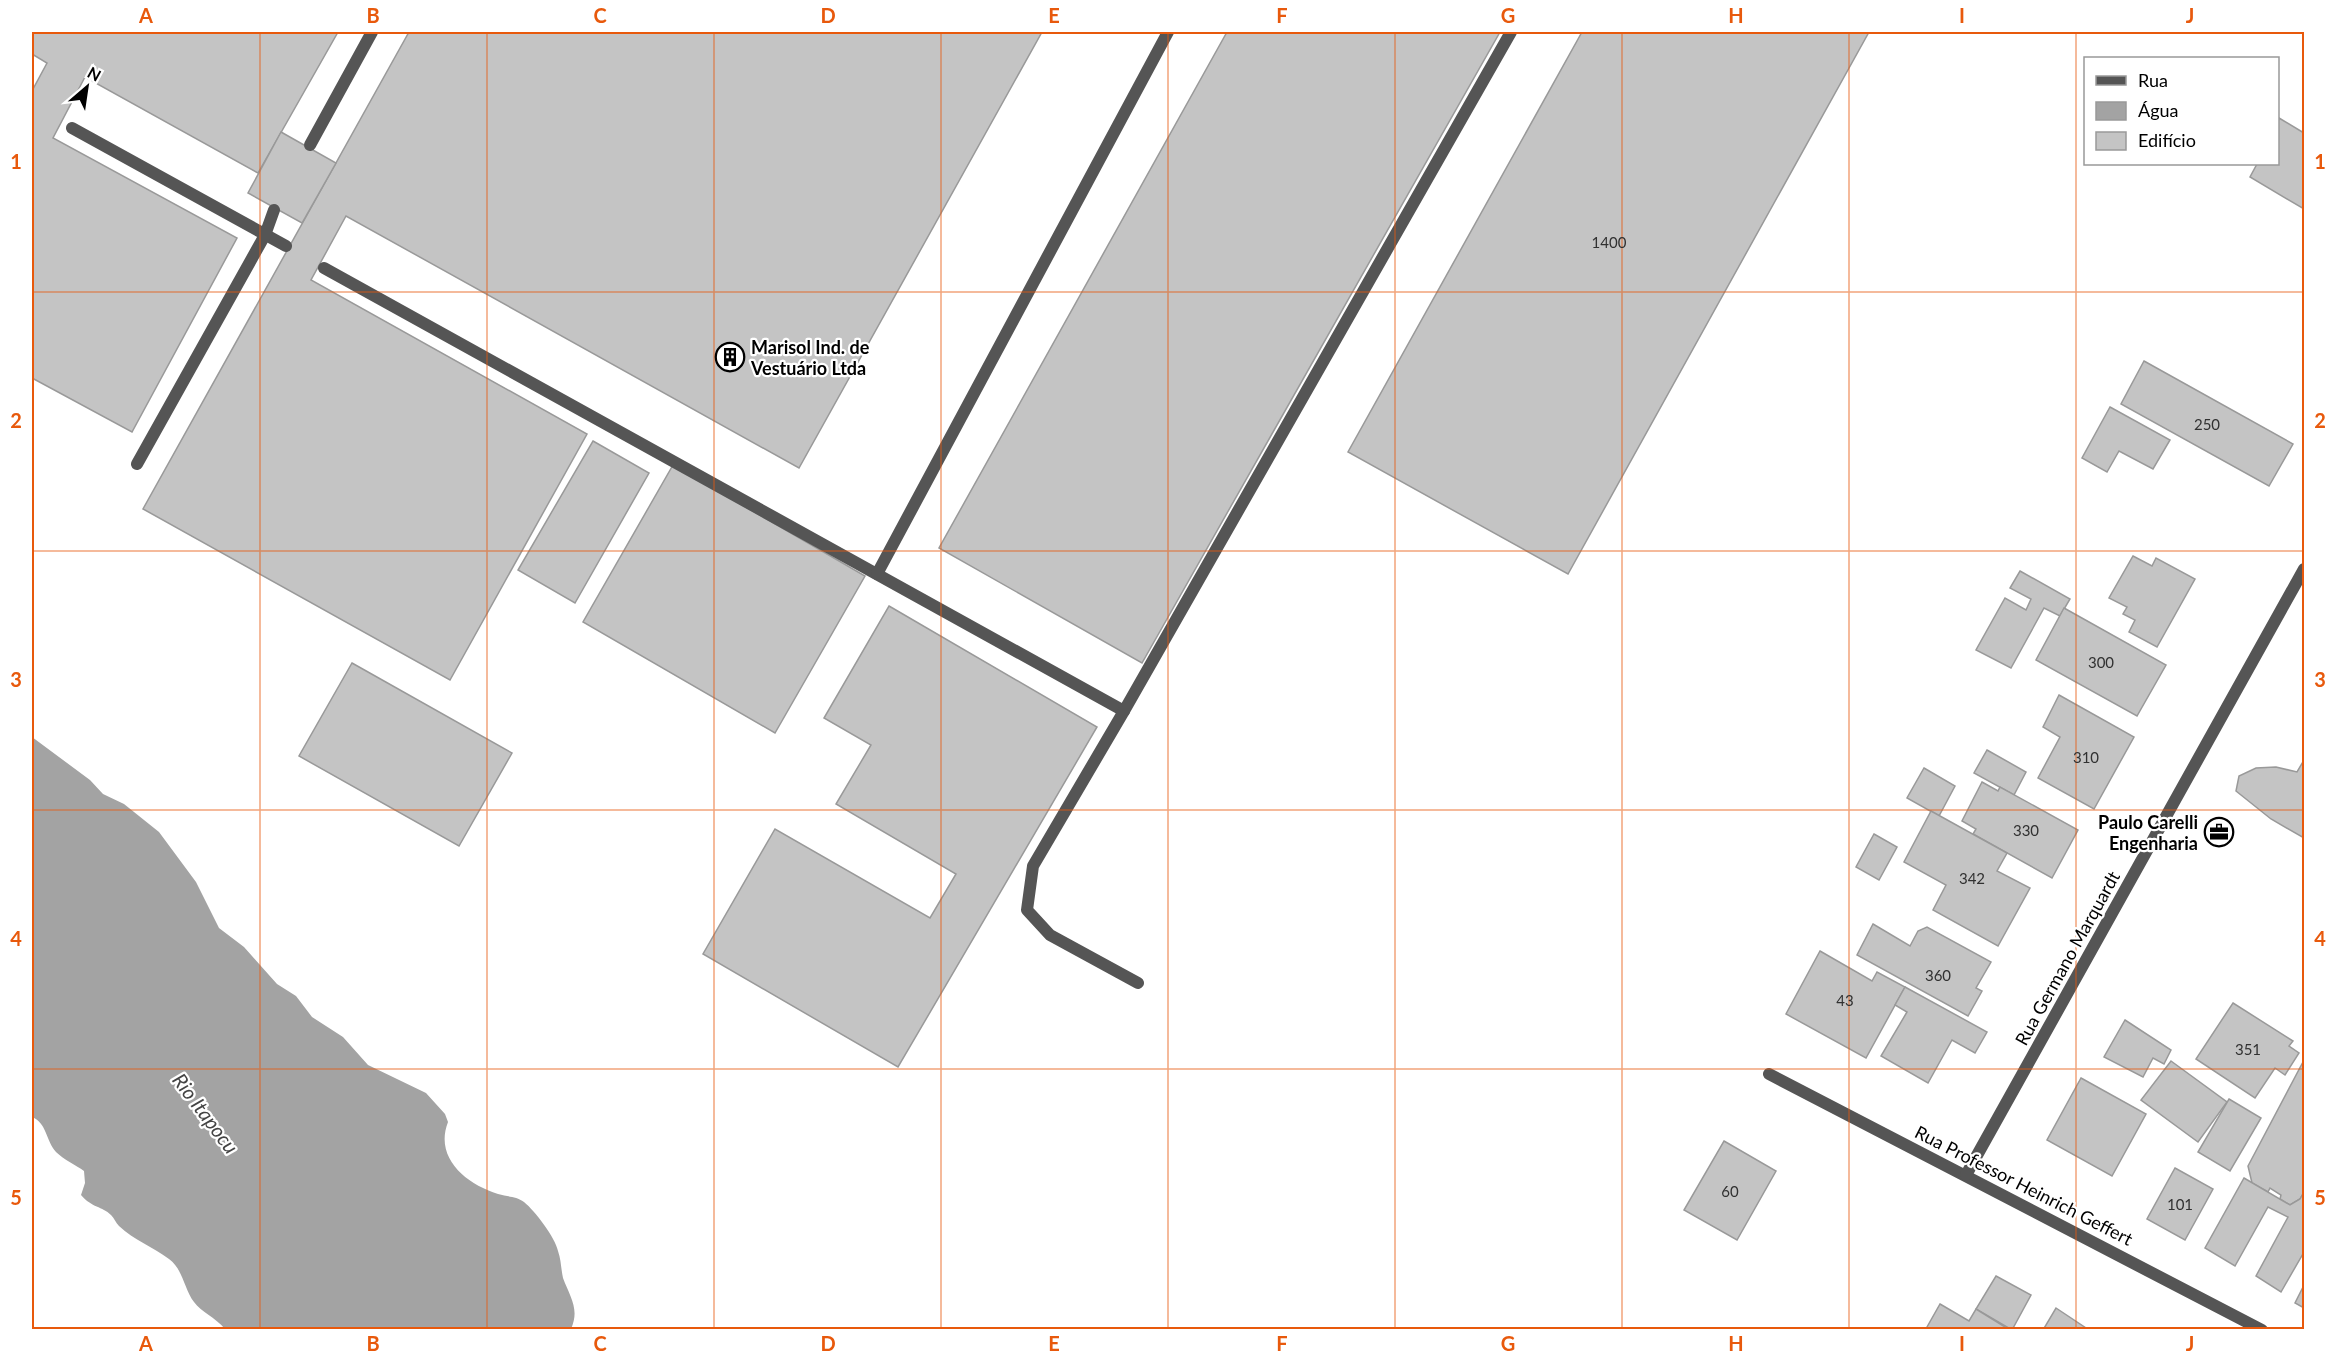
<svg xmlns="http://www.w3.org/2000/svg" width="2336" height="1361" font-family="Lato,sans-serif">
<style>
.water{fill:#a3a3a3}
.building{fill:#c4c4c4;stroke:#999;stroke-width:1.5}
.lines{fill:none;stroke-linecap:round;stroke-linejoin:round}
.lane{stroke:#555;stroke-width:12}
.street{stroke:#555;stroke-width:12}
.grid{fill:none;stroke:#e8590c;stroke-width:1.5;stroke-opacity:0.55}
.labels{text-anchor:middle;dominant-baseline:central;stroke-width:4.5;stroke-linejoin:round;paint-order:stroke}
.number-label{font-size:15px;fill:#313131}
.poi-label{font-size:18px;font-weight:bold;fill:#000;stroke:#fff;text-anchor:start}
.street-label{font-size:18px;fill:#000;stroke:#fff}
.water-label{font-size:20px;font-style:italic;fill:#444;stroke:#fff}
.neatline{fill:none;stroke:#e8590c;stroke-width:2}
.grid-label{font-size:20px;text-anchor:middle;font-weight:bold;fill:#e8590c}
</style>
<rect width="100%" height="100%" fill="#fff"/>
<path class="water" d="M32 737 90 780 103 794 124 804 159 832 196 882 219 928 244 947 277 984 296 996 312 1017 343 1037 368 1065 426 1093 445 1114 448 1122C434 1158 466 1184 498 1194 508 1197 516 1196 524 1202 535 1211 555 1237 558 1251 561 1259 561 1269 563 1278 570 1297 580 1309 571 1329H225C215 1317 201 1312 194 1302 184 1289 183 1269 169 1259 153 1247 134 1240 119 1226 116 1223 114 1218 111 1215 102 1206 92 1208 81 1195L85 1183 84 1171C76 1165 64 1160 56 1152 46 1141 47 1123 32 1117Z"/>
<g class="building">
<path d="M32 32H338L258 173 85 77 53 138 237 238 132 432 32 378V91L47 63 32 54Z"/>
<path d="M409 32H1042L799 468 346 216 311 280 587 434 450 680 143 509Z"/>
<path d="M1227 32H1500L1142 663 939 548Z"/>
<path d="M1582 32H1869L1568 574 1348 452Z"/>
<path d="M2279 118 2304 133V209L2250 177 2257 164H2278V122Z"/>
<path d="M281 132 336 163 302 223 248 193Z"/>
<path d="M2144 361 2293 444 2269 486 2121 404Z"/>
<path d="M2110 407 2170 440 2153 469 2119 451 2107 472 2082 458Z"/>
<path d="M593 441 649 473 575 603 518 570Z"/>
<path d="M673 465 865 576 775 733 583 622Z"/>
<path d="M2133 556 2152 566 2156 558 2195 579 2157 647 2129 632 2135 620 2123 614 2127 607 2109 598Z"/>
<path d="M2020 571 2070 599 2060 616 2044 608 2011 668 1976 650 2005 598 2026 610 2031 599 2010 588Z"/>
<path d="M889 606 1097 727 898 1067 703 954 775 829 930 918 956 874 836 804 871 745 824 718Z"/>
<path d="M2064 608 2166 665 2137 716 2036 660Z"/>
<path d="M352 663 512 753 459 846 299 756Z"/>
<path d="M2059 695 2134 737 2094 809 2038 778 2060 737 2043 727Z"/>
<path d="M1987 750 2026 772 2014 795 1974 773Z"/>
<path d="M2304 760V838L2271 819 2236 791 2239 776 2256 768 2276 767 2297 772Z"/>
<path d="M1924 768 1955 786 1939 816 1907 798Z"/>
<path d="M1982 782 1998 791 2000 787 2078 830 2052 878 1973 834 1976 829 1962 821Z"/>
<path d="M1931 811 2007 853 1997 871 2030 888 1998 946 1933 910 1946 885 1904 862Z"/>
<path d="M1874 834 1897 847 1879 880 1856 867Z"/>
<path d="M1873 924 1910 946 1918 931 1927 927 1991 962 1976 988 1982 991 1968 1016 1857 955Z"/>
<path d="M1820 951 1872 981 1877 972 1905 987 1866 1058 1786 1014Z"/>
<path d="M1905 987 1987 1032 1975 1053 1952 1040 1928 1083 1881 1056 1907 1012 1895 1005Z"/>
<path d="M2233 1003 2293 1041 2289 1046 2299 1053 2285 1075 2275 1068 2255 1098 2196 1059Z"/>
<path d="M2125 1020 2171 1050 2164 1064 2153 1058 2143 1077 2104 1057Z"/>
<path d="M2304 1060V1192L2300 1199 2290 1205 2280 1199 2281 1195 2270 1188 2268 1192 2252 1183 2248 1166Z"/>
<path d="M2171 1061 2227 1102 2198 1142 2141 1100Z"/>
<path d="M2081 1078 2146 1114 2112 1176 2047 1140Z"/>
<path d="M2229 1099 2261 1118 2230 1171 2198 1152Z"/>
<path d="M1724 1141 1776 1171 1737 1240 1684 1210Z"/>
<path d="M2175 1168 2213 1189 2185 1240 2147 1219Z"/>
<path d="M2244 1178 2290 1205 2300 1199 2304 1192V1252L2281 1292 2256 1276 2288 1217 2268 1207 2235 1266 2205 1248Z"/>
<path d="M1996 1276 2031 1295 2012 1330 1976 1309Z"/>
<path d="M2304 1285V1308L2295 1303Z"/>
<path d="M1940 1304 1969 1321 1976 1309 2010 1330H1931L1927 1327Z"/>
<path d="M2056 1308 2089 1330H2043Z"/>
</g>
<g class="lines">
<g class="lane">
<path d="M72 128 286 246"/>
<path d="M310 145 372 32"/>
<path d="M324 268 1124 711"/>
<path d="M137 464 265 235 274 210"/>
<path d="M877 574 1168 32"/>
<path d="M1138 983 1050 935 1027 910 1033 866 1124 711 1511 32"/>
</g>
<g class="street">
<path d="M1769 1074 2262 1330"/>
<path d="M1966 1175 2304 569"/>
</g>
</g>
<path class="grid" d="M260 32V1330M487 32V1330M714 32V1330M941 32V1330M1168 32V1330M1395 32V1330M1622 32V1330M1849 32V1330M2076 32V1330M32 292H2304M32 551H2304M32 810H2304M32 1069H2304"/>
<defs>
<g id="building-ring" transform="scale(1.5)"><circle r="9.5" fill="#fff" stroke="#000" stroke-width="1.5"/><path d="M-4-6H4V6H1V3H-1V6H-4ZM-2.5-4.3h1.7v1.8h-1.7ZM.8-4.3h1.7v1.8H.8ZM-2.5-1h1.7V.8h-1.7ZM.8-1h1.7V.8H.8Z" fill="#000"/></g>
<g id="office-ring" transform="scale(1.5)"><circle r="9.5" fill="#fff" stroke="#000" stroke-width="1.5"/><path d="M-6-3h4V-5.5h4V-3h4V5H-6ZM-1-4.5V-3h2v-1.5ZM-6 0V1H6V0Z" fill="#000"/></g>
</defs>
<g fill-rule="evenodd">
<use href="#building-ring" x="730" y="357"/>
<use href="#office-ring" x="2219" y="832"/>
</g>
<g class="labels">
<g class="number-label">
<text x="1609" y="242">1400</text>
<text x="2207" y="424">250</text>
<text x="2101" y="662">300</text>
<text x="2086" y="757">310</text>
<text x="2026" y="830">330</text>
<text x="1972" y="878">342</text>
<text x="1938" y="975">360</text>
<text x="1845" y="1000">43</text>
<text x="2248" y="1049">351</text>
<text x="1730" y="1191">60</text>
<text x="2180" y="1204">101</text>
</g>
<g class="poi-label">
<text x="751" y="347">Marisol Ind. de<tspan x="751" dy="21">Vestuário Ltda</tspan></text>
<text x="2198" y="822" text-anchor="end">Paulo Carelli<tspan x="2198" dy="21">Engenharia</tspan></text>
</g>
<g class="street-label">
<text transform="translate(2067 958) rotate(-61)">Rua Germano Marquardt</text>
<text transform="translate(2024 1185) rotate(27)">Rua Professor Heinrich Geffert</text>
</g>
<g class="water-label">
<text transform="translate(206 1113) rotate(53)">Rio Itapocu</text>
</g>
</g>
<rect width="2336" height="1361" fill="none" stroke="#ffffff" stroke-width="66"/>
<rect x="2084" y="57" width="195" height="108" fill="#ffffff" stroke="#999999" stroke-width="1.5"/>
<rect x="2096" y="76" width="30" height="9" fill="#555555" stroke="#999999" stroke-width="1.5"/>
<text x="2138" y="87" font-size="18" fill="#000000">Rua</text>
<rect x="2096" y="102" width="30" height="18" fill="#a3a3a3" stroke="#999999" stroke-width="1.5"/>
<text x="2138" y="117" font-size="18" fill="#000000">Água</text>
<rect x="2096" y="132" width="30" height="18" fill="#c4c4c4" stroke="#999999" stroke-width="1.5"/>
<text x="2138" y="147" font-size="18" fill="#000000">Edifício</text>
<g transform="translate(87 87) rotate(29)" stroke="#ffffff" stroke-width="4.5" paint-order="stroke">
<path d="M0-4.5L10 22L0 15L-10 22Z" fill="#000000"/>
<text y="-9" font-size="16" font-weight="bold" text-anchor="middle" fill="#000000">N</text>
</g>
<rect x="33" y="33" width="2270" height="1295" class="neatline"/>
<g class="grid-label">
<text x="146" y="23">A</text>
<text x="373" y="23">B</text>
<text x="600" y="23">C</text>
<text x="828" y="23">D</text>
<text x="1054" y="23">E</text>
<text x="1282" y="23">F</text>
<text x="1508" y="23">G</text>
<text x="1736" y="23">H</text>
<text x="1962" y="23">I</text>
<text x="2190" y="23">J</text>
<text x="16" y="169">1</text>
<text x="2320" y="169">1</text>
<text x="16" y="428">2</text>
<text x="2320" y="428">2</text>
<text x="16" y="687">3</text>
<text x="2320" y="687">3</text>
<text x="16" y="946">4</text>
<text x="2320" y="946">4</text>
<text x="16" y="1205">5</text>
<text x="2320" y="1205">5</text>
<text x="146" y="1351">A</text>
<text x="373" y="1351">B</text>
<text x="600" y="1351">C</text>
<text x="828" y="1351">D</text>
<text x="1054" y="1351">E</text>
<text x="1282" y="1351">F</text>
<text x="1508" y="1351">G</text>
<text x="1736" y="1351">H</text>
<text x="1962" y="1351">I</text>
<text x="2190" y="1351">J</text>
</g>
</svg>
